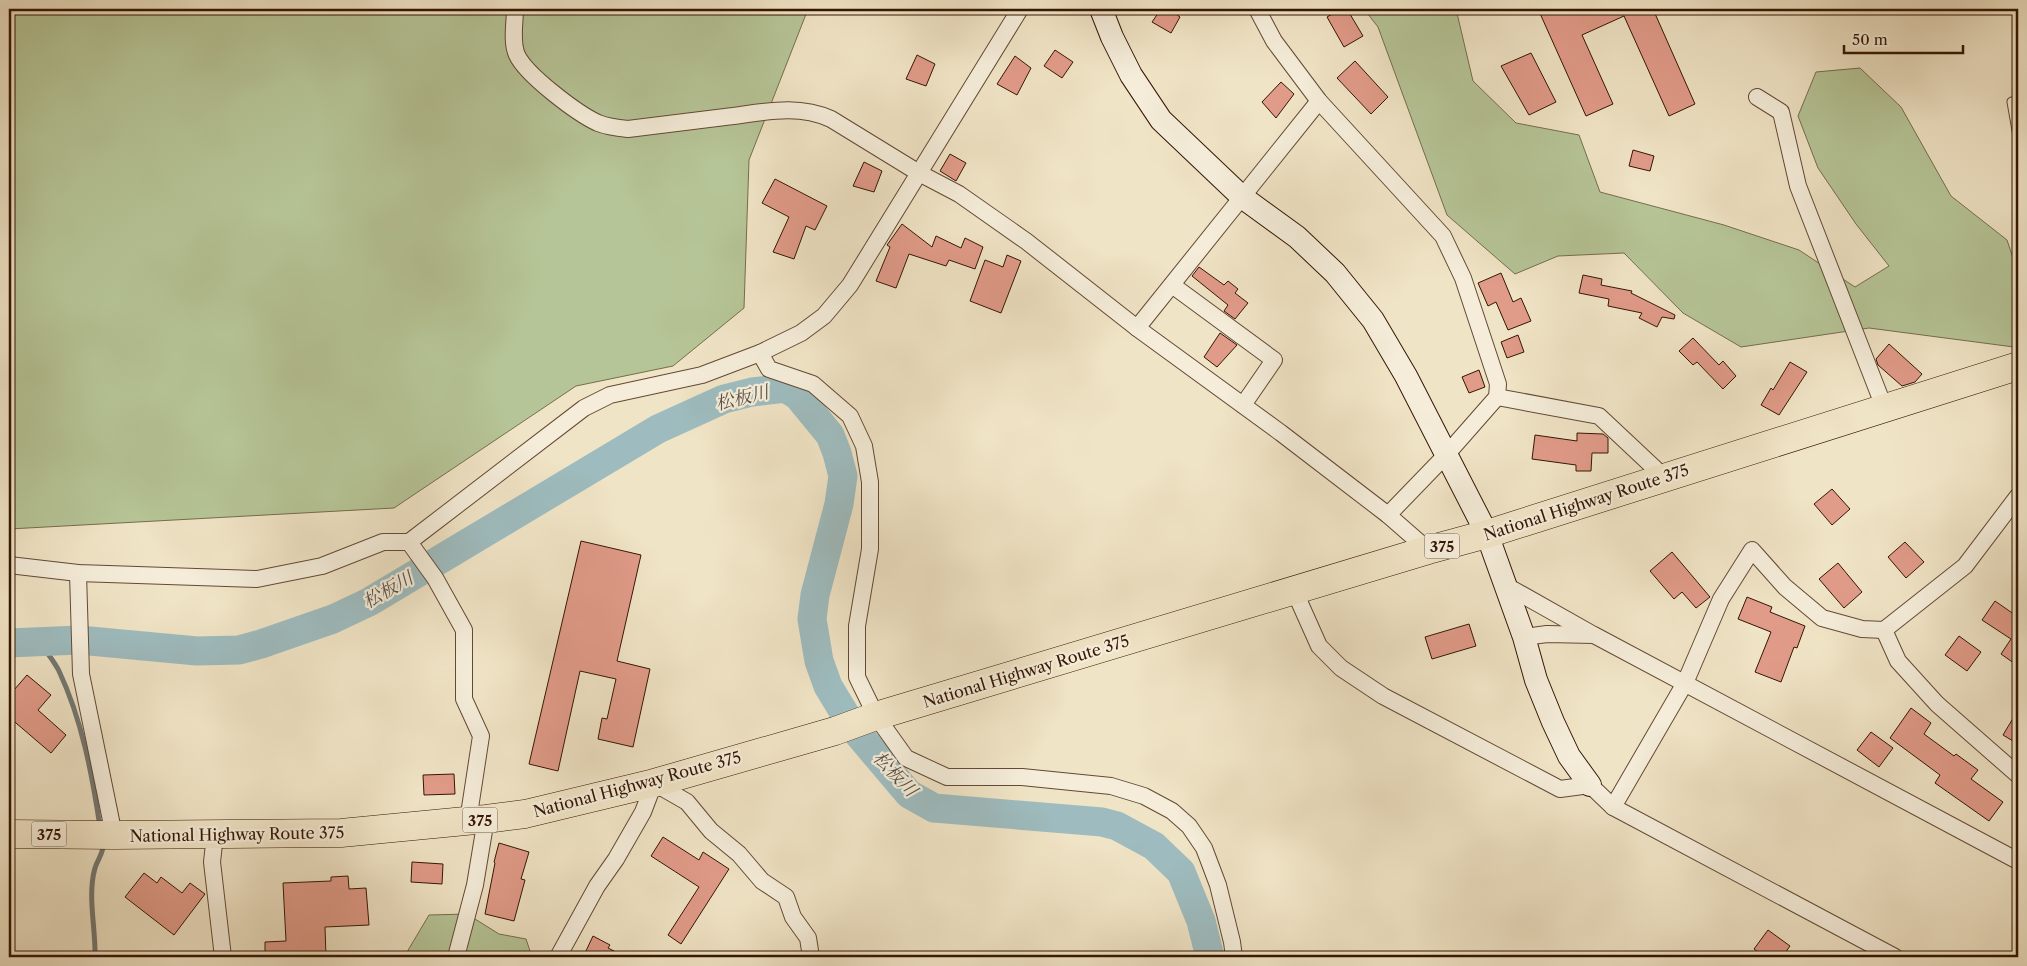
<svg xmlns="http://www.w3.org/2000/svg" width="2027" height="966" font-family="'Libre Caslon Text','Noto Serif JP',serif">
<style>
.green{fill:#b6c597;stroke:#756d4d}
.lines{fill:none;stroke-linecap:round;stroke-linejoin:round}
.stream{stroke:#747974;stroke-width:5}
.river{stroke:#9ebcbf;stroke-width:29}
.building{fill:#e19b89;stroke:#341503}
.lane-casing{stroke:#634934;stroke-width:11}
.street-casing{stroke:#634934;stroke-width:18}
.secondary-casing{stroke:#341503;stroke-width:24}
.highway-casing{stroke:#341503;stroke-width:29}
.lane{stroke:#f5edda;stroke-width:9}
.street{stroke:#f5edda;stroke-width:16}
.secondary{stroke:#f5edda;stroke-width:22}
.highway{stroke:#f0e4c6;stroke-width:28}
.labels{text-anchor:middle;dominant-baseline:central;stroke-width:4.5;stroke-linejoin:round;paint-order:stroke}
.shield{fill:#f5edda;stroke:#6e5644;stroke-width:1}
.shield-label{font-size:15px;font-weight:bold;fill:#341503}
.street-label{font-size:16px;fill:#341503;stroke:#f5edda}
.water-label{font-size:18px;font-style:italic;fill:#594f45;stroke:#f5edda}
</style>
<rect width="100%" height="100%" fill="#f0e4c6"/>
<filter id="stains"><feTurbulence type="fractalNoise" baseFrequency=".004" numOctaves="4"/><feColorMatrix values="0 0 0 0 .2 0 0 0 0 .09 0 0 0 0 .02 0 0 0 .5 -.17"/></filter>
<radialGradient id="worn" r=".72"><stop offset=".6" stop-color="#630" stop-opacity="0"/><stop offset="1" stop-color="#630" stop-opacity=".3"/></radialGradient>
<g class="green">
<path d="M9 9H808L749 160 744 308 673 366 576 386 394 508 9 529Z"/>
<path d="M1364 9H1456L1473 81 1516 123 1579 135 1600 192 1724 225 1799 250 1855 287 1889 266 1856 224 1818 168 1798 116 1816 72 1860 68 1901 107 1951 196 2007 240 2018 273V336L2014 347 1869 328 1741 347 1683 313 1624 253 1558 256 1515 274 1447 215 1378 27Z"/>
<path d="M467 914 499 934 526 939 532 957H404L429 915Z"/>
</g>
<g class="lines">
<g class="stream">
<path d="M40 642C46 652 54 661 59 671 82 720 92 774 100 827"/>
<path d="M95 957C96 929 87 896 95 868 98 858 104 853 103 843"/>
</g>
<path class="river" d="M9 643 79 640 197 651 239 650 261 644 333 619 369 602 658 429 724 399 752 392 785 388 798 396 830 435 837 453 843 476 839 504 815 595 812 619 819 661 828 686 854 729 909 794 934 808 1102 822 1117 826 1154 846 1181 872 1201 921 1210 957"/>
</g>
<g class="building">
<path d="M1161 9H1169L1180 17 1171 33 1152 22Z"/>
<path d="M1341 9H1347L1363 36 1344 47 1327 17Z"/>
<path d="M1538 9H1653L1695 104 1669 116 1624 16 1582 35 1613 104 1586 116Z"/>
<path d="M1055 50 1073 62 1062 78 1044 66Z"/>
<path d="M1531 53 1556 102 1529 115 1501 66Z"/>
<path d="M917 55 935 64 926 86 906 79Z"/>
<path d="M1015 56 1031 68 1017 95 997 84Z"/>
<path d="M1355 61 1388 97 1371 114 1337 78Z"/>
<path d="M1281 82 1294 94 1276 118 1262 102Z"/>
<path d="M1633 150 1654 156 1650 171 1629 166Z"/>
<path d="M950 154 966 163 956 181 940 171Z"/>
<path d="M864 162 882 171 874 192 853 186Z"/>
<path d="M775 179 827 206 815 230 806 226 794 259 773 252 789 217 762 203Z"/>
<path d="M902 224 932 247 936 236 961 248 965 238 983 247 975 269 949 260 946 266 909 254 896 288 876 281 890 247 887 245Z"/>
<path d="M1007 255 1021 261 1001 313 970 301 985 260 1003 267Z"/>
<path d="M1199 267 1224 285 1228 281 1238 289 1235 293 1248 303 1235 319 1224 311 1228 305 1192 276Z"/>
<path d="M1501 273 1513 302 1521 298 1531 321 1508 330 1496 302 1488 306 1478 283Z"/>
<path d="M1583 275 1602 279 1601 285 1632 291 1631 293 1675 315 1674 319 1662 317 1657 327 1639 318 1642 313 1608 306 1609 299 1579 293Z"/>
<path d="M1220 333 1237 345 1217 367 1204 357Z"/>
<path d="M1518 335 1524 352 1507 358 1501 342Z"/>
<path d="M1693 338 1719 365 1723 361 1736 376 1723 389 1697 362 1693 365 1679 351Z"/>
<path d="M1889 344 1922 374 1915 382 1902 386 1878 365 1876 359Z"/>
<path d="M1790 362 1807 372 1779 415 1761 405 1771 388 1773 390Z"/>
<path d="M1479 370 1485 387 1469 393 1462 377Z"/>
<path d="M1577 433 1603 434 1608 438V453H1592L1591 471H1576V465L1532 459 1535 435 1577 441Z"/>
<path d="M1832 489 1850 509 1832 525 1814 504Z"/>
<path d="M581 541 641 555 617 661 650 669 633 747 598 739 602 718 607 719 616 679 580 671 558 771 529 764Z"/>
<path d="M1905 542 1924 562 1906 578 1888 557Z"/>
<path d="M1672 552 1710 597 1696 608 1682 592 1674 599 1650 571Z"/>
<path d="M1838 563 1862 592 1844 608 1819 579Z"/>
<path d="M1747 597 1772 607 1770 612 1805 626 1797 648 1794 647 1781 682 1755 672 1771 632 1738 619Z"/>
<path d="M1995 601 2018 617V666L2001 654 2011 639 1982 620Z"/>
<path d="M1469 624 1476 646 1432 659 1425 637Z"/>
<path d="M1959 636 1981 652 1967 671 1945 655Z"/>
<path d="M27 675 51 695 38 710 66 735 51 753 9 717V685L14 690Z"/>
<path d="M1911 708 1931 723 1924 734 1954 756 1956 754 1978 770 1971 779 2003 802 1989 821 1935 783 1940 775 1890 738Z"/>
<path d="M2018 710V744L2003 735Z"/>
<path d="M1871 732 1893 748 1879 767 1857 750Z"/>
<path d="M454 774 455 794 424 795 423 775Z"/>
<path d="M663 837 699 860 703 852 729 869 681 944 668 935 699 887 651 856Z"/>
<path d="M499 843 529 852 521 879 525 880 514 921 485 914 495 863 494 862Z"/>
<path d="M412 862 443 864 442 884 411 882Z"/>
<path d="M144 873 157 883 161 877 182 893 190 883 205 894 174 935 125 897Z"/>
<path d="M348 876 349 889 366 888 369 925 325 927 326 957H265V942L286 941 283 883 331 881V877Z"/>
<path d="M1768 930 1790 946 1782 957H1765L1754 949Z"/>
<path d="M593 936 610 945 608 948 626 957H594L585 953Z"/>
</g>
<g class="lines">
<g class="lane-casing">
<path id="lane" d="M2018 100 2012 102 2018 136"/>
</g>
<g class="street-casing">
<g id="street">
<path d="M515 9C515 22 511 42 517 55 526 75 578 114 598 123 608 127 618 128 628 129 660 125 692 121 725 117 761 113 796 103 831 119L919 173 959 194 1026 241 1137 328 1281 433 1388 515 1428 550"/>
<path d="M1257 9 1274 41 1319 101 1443 236 1463 278 1498 384 1497 397 1446 455 1388 515"/>
<path d="M1757 97 1781 112 1798 186 1884 407"/>
<path d="M1172 285 1274 360 1243 405"/>
<path d="M1137 328 1319 101"/>
<path d="M760 353 769 369 813 384 850 416 864 446 870 482V549L857 626V677L876 716 906 758 947 777H1022L1111 786 1144 796 1172 811 1189 826 1204 848 1218 885 1232 942 1234 957"/>
<path d="M1497 397 1599 416 1664 477"/>
<path d="M409 542 435 578 464 630V699L481 736 468 821"/>
<path d="M9 565 78 573 257 579 322 566 383 542H409L584 408 610 395 702 375 760 353 801 333 824 316 850 285 1020 9"/>
<path d="M78 573 81 674 114 835"/>
<path d="M1505 585 1592 634"/>
<path d="M1294 590 1319 646 1341 668 1383 696 1560 789 1590 785 1613 807 1895 957"/>
<path d="M1884 630 1898 661 1937 704 2018 775"/>
<path d="M1524 637 1547 634 1594 635 2018 861"/>
<path d="M1613 807 1685 683 1721 599 1752 550 1785 587 1822 618 1862 629 1884 630 1965 566 2018 496"/>
<path d="M215 835 212 862 223 957"/>
<path d="M456 957 475 885 486 819"/>
<path d="M558 957 597 886 616 859 643 812 654 783 687 802 711 831 739 854 762 881 786 897 793 917 808 938 811 957"/>
</g>
</g>
<g class="secondary-casing">
<path id="secondary" d="M1101 9 1112 37 1131 75 1161 120 1242 197 1297 237 1335 273 1373 320 1406 376 1487 534 1524 637 1536 680 1553 722 1569 756 1590 785"/>
</g>
<g class="highway-casing">
<path id="highway" d="M9 834 114 835 341 833 486 819 525 814 654 783 835 731 876 716 1428 550 1487 534 2018 366"/>
</g>
<use href="#lane" class="lane"/>
<use href="#street" class="street"/>
<use href="#secondary" class="secondary"/>
<use href="#highway" class="highway"/>
</g>
<g class="labels">
<g class="shield">
<rect x="1424.5" y="533.5" width="35" height="25" rx="4"/>
<rect x="462.5" y="807.5" width="35" height="25" rx="4"/>
<rect x="31.5" y="821.5" width="35" height="25" rx="4"/>
</g>
<g class="shield-label">
<text x="1442" y="546">375</text>
<text x="480" y="820">375</text>
<text x="49" y="834">375</text>
</g>
<g class="street-label">
<text transform="translate(1586 502) rotate(-18)">National Highway Route 375</text>
<text transform="translate(1026 671) rotate(-17)">National Highway Route 375</text>
<text transform="translate(637 784) rotate(-15)">National Highway Route 375</text>
<text transform="translate(237 834) rotate(-1)">National Highway Route 375</text>
</g>
<g class="water-label">
<text transform="translate(742 398) rotate(-14)">松板川</text>
<text transform="translate(388 590) rotate(-30)">松板川</text>
<text transform="translate(895 774) rotate(46)">松板川</text>
</g>
</g>
<rect width="2027" height="966" fill="none" stroke="#f0e4c6" stroke-width="30"/>
<rect x="10" y="10" width="2007" height="946" fill="none" stroke="#341503" stroke-width="2.5"/>
<rect x="15" y="15" width="1997" height="936" fill="none" stroke="#341503"/>
<path d="M1844 45v8h119v-8" fill="none" stroke="#341503" stroke-width="2.5"/>
<text x="1852" y="45" font-size="15" fill="#341503" stroke="#f5edda" stroke-width="4" paint-order="stroke">50 m</text>
<rect width="100%" height="100%" filter="url(#stains)"/>
<rect width="100%" height="100%" fill="url(#worn)"/>
</svg>
